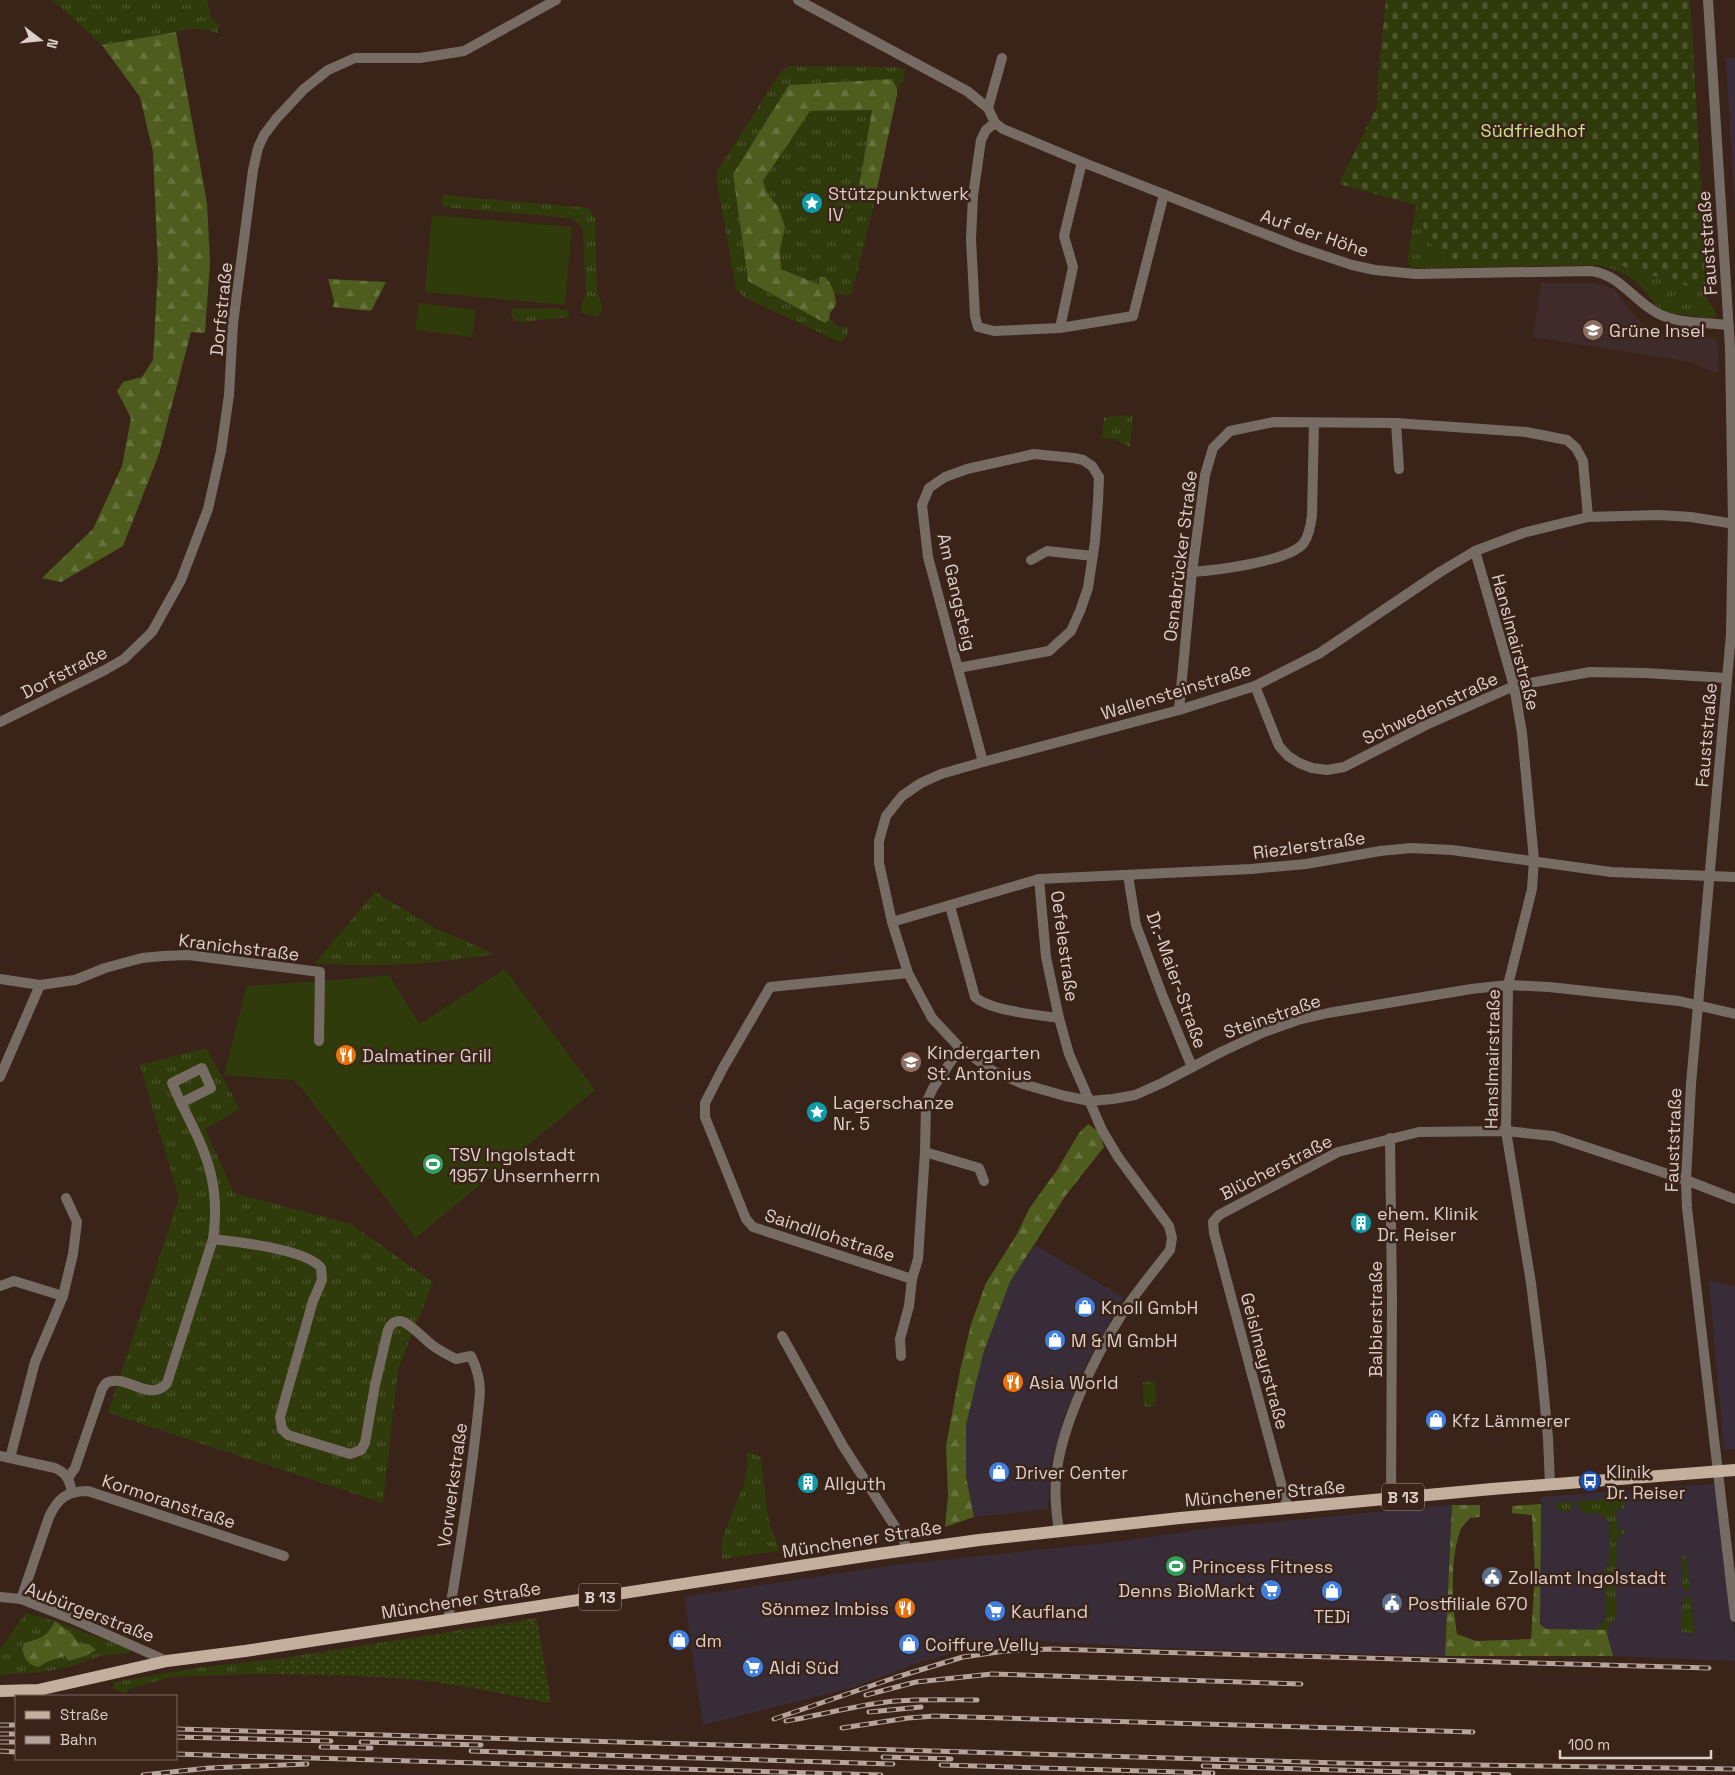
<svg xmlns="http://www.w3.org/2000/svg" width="1735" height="1775" font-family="'Space Grotesk',sans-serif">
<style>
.commercial{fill:#392c39}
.education{fill:#3f2b2a}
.grass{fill:url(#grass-tufts);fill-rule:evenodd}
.forest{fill:url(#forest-firs)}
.cemetery{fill:url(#cemetery-stones)}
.garden{fill:url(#garden-dots)}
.pitch{fill:#303b0c}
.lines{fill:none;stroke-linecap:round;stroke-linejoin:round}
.street{stroke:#766c64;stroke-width:10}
.primary{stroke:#c4ae9e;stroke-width:12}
.rail-casing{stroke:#b5a39c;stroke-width:5}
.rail{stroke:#3a2319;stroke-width:3;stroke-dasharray:9;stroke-linecap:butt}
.labels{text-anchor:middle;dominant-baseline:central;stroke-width:5;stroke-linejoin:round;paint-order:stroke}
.shield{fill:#3a2319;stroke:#ad9b94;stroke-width:1}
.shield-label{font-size:16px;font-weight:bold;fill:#decec8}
.park-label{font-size:18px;fill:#cce58a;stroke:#3a2319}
.poi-label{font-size:18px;fill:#decec8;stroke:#3a2319;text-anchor:start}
.street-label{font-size:18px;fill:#decec8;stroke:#3a2319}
</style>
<defs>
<pattern id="grass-tufts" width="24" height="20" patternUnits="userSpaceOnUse" patternTransform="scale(1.25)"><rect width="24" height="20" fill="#303b0c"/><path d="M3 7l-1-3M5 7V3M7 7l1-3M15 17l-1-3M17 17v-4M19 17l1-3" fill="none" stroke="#4e562e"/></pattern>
<pattern id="forest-firs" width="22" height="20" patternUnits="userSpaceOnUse" patternTransform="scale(1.25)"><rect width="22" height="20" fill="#4e5d1e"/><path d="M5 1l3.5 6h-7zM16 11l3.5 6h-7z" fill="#67733d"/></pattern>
<pattern id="cemetery-stones" width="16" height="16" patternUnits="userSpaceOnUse" patternTransform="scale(1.25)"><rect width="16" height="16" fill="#303b0c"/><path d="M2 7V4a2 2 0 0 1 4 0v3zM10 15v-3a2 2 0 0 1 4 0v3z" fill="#4e562e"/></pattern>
<pattern id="garden-dots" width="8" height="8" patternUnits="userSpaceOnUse" patternTransform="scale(1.25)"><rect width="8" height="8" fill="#303b0c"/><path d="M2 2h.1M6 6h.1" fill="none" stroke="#4e562e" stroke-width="1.8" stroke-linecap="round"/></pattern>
</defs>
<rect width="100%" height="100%" fill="#3a2319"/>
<g class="commercial">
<path d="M1726 58H1735V214Z"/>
<path d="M1035 1245 1123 1297 1084 1370 1065 1414 1051 1464 1048 1509 974 1517 966 1477V1425L983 1354 1010 1282Z"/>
<path d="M1712 1281 1735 1287V1449L1724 1450 1709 1282Z"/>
<path d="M1714 1484 1735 1636V1661L1613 1656 1606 1630 1546 1629 1543 1627 1539 1620 1541 1497Z"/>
<path d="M1452 1505 1445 1656 1153 1648 1038 1641 975 1648 926 1660 851 1688 703 1725 684 1597 894 1565 1115 1542 1211 1528Z"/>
</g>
<path class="education" d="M1541 283H1595L1614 289 1643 326 1661 334H1697L1717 339 1719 371 1715 373 1690 362 1533 337Z"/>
<g class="grass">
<path d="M52 0H207L211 17 220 26 217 33C203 28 191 27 176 32L102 45Z"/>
<path d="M788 66 898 67 905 70 904 78 899 88 892 79 789 85 733 174 748 281 825 323 831 320 838 327H848C849 335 847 338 840 342L745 298 736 289 716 177 717 171 782 70Z"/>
<path d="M872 110 859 187 864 197 875 201 852 293 847 296 835 293 829 281 820 286 781 269 780 249 784 227 778 207 767 193 763 181 810 111Z"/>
<path d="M444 195 589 208 595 218 597 291 602 305V311L598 317 581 313 582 303 586 295 583 229 577 222 571 218 443 207 442 201Z"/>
<path d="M1416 205 1429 242 1446 261 1598 259 1701 290 1707 286 1708 302 1715 311 1716 316 1712 318 1667 313C1656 308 1650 297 1642 288 1631 275 1613 268 1597 265L1412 268 1407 262Z"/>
<path d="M551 308 567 310 570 317 520 322 514 321 510 312 512 309C525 308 538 310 551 308Z"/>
<path d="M1133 415 1130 447 1114 439 1102 438 1104 417Z"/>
<path d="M375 892 435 928 495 954C435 964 375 968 315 963Z"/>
<path d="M206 1048 240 1109 205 1129 234 1193 351 1224 433 1282 398 1369 383 1503 108 1413 179 1198 140 1065Z"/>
<path d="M1155 1381 1156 1406 1144 1407 1143 1382Z"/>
<path d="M747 1452 761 1457C764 1479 765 1503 770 1525 773 1534 778 1541 779 1551L722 1559 721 1547 723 1537 744 1484 748 1462Z"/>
<path d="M1624 1498V1509H1616L1617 1529H1624V1535L1617 1537 1615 1620 1609 1622 1608 1637 1606 1630H1595L1602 1625 1605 1618 1606 1569 1610 1559V1525C1605 1512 1594 1513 1581 1512L1578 1503 1580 1501Z"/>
<path d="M1576 1502V1506H1572V1511H1562L1555 1507 1556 1503Z"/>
<path d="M1686 1555 1690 1590 1683 1591 1682 1556Z"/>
<path d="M1683 1598H1691L1695 1633 1681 1632Z"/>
<path d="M26 1613 55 1621 132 1650 129 1653 100 1656 73 1666 43 1672 0 1675V1649ZM55 1621 72 1634 78 1643 89 1644 85 1656 70 1661 65 1656 49 1661 38 1667 25 1643C43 1638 46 1637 55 1621Z"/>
<path d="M537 1618V1620L277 1662 279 1674H254L171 1677 129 1689 124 1694 113 1688 114 1683 121 1681 202 1667 276 1659Z"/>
</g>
<g class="forest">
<path d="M176 32 207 203 210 262 205 333 191 332 159 454 123 546 61 582 42 578 93 529 122 466 131 418 117 391 123 382 142 377 153 360 158 269 153 152 140 97 102 45Z"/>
<path d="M892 79 897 88V95L875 198 871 200 864 197 859 187 872 110 810 111 763 181 767 193 778 207 785 227 780 249 781 269 820 285 819 277H825C832 284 836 295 836 305L830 313 829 320 825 323 748 281 733 174 789 85Z"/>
<path d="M328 279 386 282 371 311 333 307 334 301Z"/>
<path d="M1088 1124 1098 1131 1104 1147 1066 1195 1010 1282 983 1354 966 1425V1477L974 1517 945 1527 948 1496 946 1446 960 1371 971 1324 986 1283 1017 1234 1029 1209 1057 1170 1079 1133Z"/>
<path d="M1541 1504 1540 1624 1546 1629 1606 1630 1613 1656H1445L1452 1505H1480V1517L1470 1518C1467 1522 1462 1526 1460 1531 1450 1559 1452 1604 1457 1634L1476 1641 1531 1639 1535 1573 1532 1515 1512 1513V1506Z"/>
<path d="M55 1621 72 1634 78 1643 89 1644 96 1650 85 1656 69 1661 65 1656 49 1661 38 1667C28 1664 25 1660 22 1649L25 1643C41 1638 47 1637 55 1621Z"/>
</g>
<path class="cemetery" d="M1386 0H1690L1707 286 1701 290 1598 259 1446 261 1429 242 1416 205 1339 184 1378 104 1377 85Z"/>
<path class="garden" d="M537 1620 551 1703C509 1696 469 1686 427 1681 378 1675 328 1676 279 1674L276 1662Z"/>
<g class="pitch">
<path d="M432 215 572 227 565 305 425 292Z"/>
<path d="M419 303 476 310 472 337 415 330Z"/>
<path d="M505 969 595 1090 416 1238 303 1090 293 1080 224 1075 247 986 349 979 389 975 419 1024Z"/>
</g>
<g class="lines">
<g class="street">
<path d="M798 0 967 91 988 108"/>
<path d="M1708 0 1730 348 1733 523 1731 634 1691 1084 1686 1180 1687 1208 1735 1617"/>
<path d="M1002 58 988 108 995 123 1003 129 1082 162 1298 247 1352 265 1375 270 1416 274 1591 271C1621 275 1633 301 1659 314 1679 324 1706 322 1728 325"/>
<path d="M995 123 986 130 981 140 973 196 971 239 975 316 978 327 994 331 1060 328 1133 316 1164 194"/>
<path d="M1060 328 1073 267 1064 236 1082 162"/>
<path d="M1396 423 1399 469"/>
<path d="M1735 524 1691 517 1658 515 1588 517 1523 533 1475 551 1440 572 1320 653 1255 686 1179 710 983 762 941 774 921 783 902 796 886 816 879 841V863L892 922 908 973 932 1018 960 1048 993 1071 1023 1084 1065 1096 1090 1101 1113 1099 1135 1095 1162 1083 1221 1052 1264 1032 1298 1020 1328 1013 1471 989 1508 985 1549 987 1679 1001 1735 1014"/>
<path d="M1475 551 1514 686 1522 733 1534 860 1532 889 1508 985 1506 1131 1531 1283 1541 1364 1548 1438 1550 1485"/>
<path d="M1031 560 1047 551 1093 556"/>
<path d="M1192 572C1217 570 1286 562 1303 544 1309 536 1311 524 1312 515L1314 423"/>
<path d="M958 668 1049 651 1071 631 1080 611 1088 588 1095 541 1098 502 1099 477 1092 466 1083 460 1074 458 1034 454 967 469 945 477 929 488 922 505 928 557 983 762"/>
<path d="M1255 686 1279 746 1288 756 1299 763 1312 768 1327 770 1344 767 1426 725 1514 686 1590 672 1645 673 1727 678"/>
<path d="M1179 710 1192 572 1205 475 1213 448 1230 431 1274 422 1396 423 1526 432 1567 440 1576 448 1583 461 1588 517"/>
<path d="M0 722 105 670 124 659 152 632 181 580 208 509 221 451 229 395 233 324 253 170 258 148 264 135 276 119 304 89 328 70 355 58H420L464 51 556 0"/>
<path d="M1128 875 1136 925 1163 997 1192 1067"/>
<path d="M1039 879 1046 957 1059 1018 1069 1054 1102 1130 1118 1157 1169 1226 1172 1238 1170 1250C1154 1271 1136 1292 1122 1314 1095 1356 1064 1420 1057 1469 1054 1489 1056 1512 1059 1531"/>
<path d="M950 906 975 997C991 1011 1038 1015 1059 1018"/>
<path d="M892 922 1039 879 1251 869 1306 864 1380 851 1411 848 1452 850 1611 872 1735 877"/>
<path d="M908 973 770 987 723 1068 705 1103V1117L746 1219 753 1227 912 1279"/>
<path d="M0 979 40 985 75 980 105 968 142 958 163 956 188 955 320 972 319 1041"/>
<path d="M202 1068 211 1088 181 1103 172 1083Z"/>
<path d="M0 1077 40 985"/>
<path d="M181 1103C206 1152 221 1183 213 1239"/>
<path d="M1390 1138 1392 1299 1391 1499"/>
<path d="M925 1152 979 1168 984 1181"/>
<path d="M0 1286 14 1281 63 1296"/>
<path d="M782 1336 843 1446 903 1539 907 1549"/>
<path d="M901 1356 900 1339 909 1306 912 1279 918 1259 925 1152 926 1103 933 1088 960 1048"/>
<path d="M0 1456 55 1468C67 1473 70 1481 72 1493"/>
<path d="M10 1458 35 1362 63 1296 73 1254 77 1222 66 1198"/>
<path d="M68 1478 75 1468 102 1389 106 1383C125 1372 150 1404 167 1383L213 1239C237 1242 307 1249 321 1268L322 1280 313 1301 280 1417 282 1429 288 1435 350 1454 361 1450 365 1443 375 1385 388 1330C390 1325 394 1321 400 1321 409 1322 424 1339 432 1345 440 1351 448 1355 456 1359L471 1356C477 1368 480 1379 480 1392 473 1469 461 1544 448 1620"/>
<path d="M1288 1509 1214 1233 1213 1222 1219 1215 1338 1152 1419 1132 1506 1131 1553 1136 1686 1180 1735 1199"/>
<path d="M0 1597 21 1599 70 1618 167 1661"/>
<path d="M21 1599 49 1517C58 1498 67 1491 88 1491L284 1556"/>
</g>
<path class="primary" d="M0 1691 38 1690 167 1661 245 1651 878 1554 979 1540 1180 1518 1492 1489 1735 1470"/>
<g class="rail-casing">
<g id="rail">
<path d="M866 1695 916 1682 992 1674 1301 1684"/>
<path d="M869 1712 921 1707"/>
<path d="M774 1719 897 1677 963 1657 1005 1651 1051 1649 1709 1668"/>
<path d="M786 1721C823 1715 859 1704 896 1701 923 1699 950 1700 977 1700"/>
<path d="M0 1725H16"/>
<path d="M842 1728 908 1718 935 1716 1473 1732"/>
<path d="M176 1729 1340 1763 1735 1769"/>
<path d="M0 1734H16"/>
<path d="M176 1737 331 1741"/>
<path d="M0 1742H16"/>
<path d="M361 1742 481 1745"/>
<path d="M321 1747 371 1748"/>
<path d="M0 1751 16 1752"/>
<path d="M471 1751 893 1764"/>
<path d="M176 1754 881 1775"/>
<path d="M883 1757 951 1759"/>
<path d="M941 1765 1213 1773"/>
<path d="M1203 1766 1509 1775"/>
<path d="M143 1775 209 1768 307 1764"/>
</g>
</g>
<use href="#rail" class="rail"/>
</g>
<defs>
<g id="sight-disc" transform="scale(1.125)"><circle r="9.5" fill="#0f9aa8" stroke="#3a2319"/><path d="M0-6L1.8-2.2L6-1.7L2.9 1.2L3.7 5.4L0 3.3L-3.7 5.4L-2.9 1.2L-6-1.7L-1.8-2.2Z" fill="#fff"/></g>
<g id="school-disc" transform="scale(1.125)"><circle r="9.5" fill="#8d6e63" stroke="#3a2319"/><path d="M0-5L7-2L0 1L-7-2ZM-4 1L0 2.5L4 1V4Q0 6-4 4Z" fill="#fff"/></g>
<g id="restaurant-disc" transform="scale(1.125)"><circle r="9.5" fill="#e8710a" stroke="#3a2319"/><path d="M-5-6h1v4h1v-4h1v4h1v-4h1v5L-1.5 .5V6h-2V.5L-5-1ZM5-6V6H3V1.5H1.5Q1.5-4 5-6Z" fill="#fff"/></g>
<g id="stadium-disc" transform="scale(1.125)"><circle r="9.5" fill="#2e9e5b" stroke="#3a2319"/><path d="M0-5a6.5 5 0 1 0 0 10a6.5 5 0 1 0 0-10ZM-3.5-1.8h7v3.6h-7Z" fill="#fff"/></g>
<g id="building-disc" transform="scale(1.125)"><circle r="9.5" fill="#0f9aa8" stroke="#3a2319"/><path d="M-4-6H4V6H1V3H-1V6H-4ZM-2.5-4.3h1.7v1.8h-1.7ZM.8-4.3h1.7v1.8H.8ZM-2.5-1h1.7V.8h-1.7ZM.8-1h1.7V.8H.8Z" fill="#fff"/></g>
<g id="shop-disc" transform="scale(1.125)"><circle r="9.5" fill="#3f7fe0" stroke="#3a2319"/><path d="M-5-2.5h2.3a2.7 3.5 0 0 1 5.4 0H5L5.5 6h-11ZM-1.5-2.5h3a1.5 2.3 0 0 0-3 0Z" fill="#fff"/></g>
<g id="bus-disc" transform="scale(1.125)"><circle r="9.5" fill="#1a4fb4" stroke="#3a2319"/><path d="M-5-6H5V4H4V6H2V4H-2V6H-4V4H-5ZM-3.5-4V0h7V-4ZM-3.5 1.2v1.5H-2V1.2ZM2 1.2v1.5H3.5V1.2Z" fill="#fff"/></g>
<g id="civic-disc" transform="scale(1.125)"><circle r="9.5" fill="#5c6f8a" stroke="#3a2319"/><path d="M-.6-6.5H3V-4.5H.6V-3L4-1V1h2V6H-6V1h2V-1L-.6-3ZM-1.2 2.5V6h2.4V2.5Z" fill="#fff"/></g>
<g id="supermarket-disc" transform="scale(1.125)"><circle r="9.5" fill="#3f7fe0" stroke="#3a2319"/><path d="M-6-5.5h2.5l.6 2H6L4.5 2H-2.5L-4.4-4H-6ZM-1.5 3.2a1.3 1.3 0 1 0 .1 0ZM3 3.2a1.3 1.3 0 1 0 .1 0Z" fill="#fff"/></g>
</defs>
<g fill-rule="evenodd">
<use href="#sight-disc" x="812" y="203"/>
<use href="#school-disc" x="1593" y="330"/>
<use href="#restaurant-disc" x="346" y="1055"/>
<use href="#school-disc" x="911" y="1062"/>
<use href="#sight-disc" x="817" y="1112"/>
<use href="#stadium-disc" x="433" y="1164"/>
<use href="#building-disc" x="1361" y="1223"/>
<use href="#shop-disc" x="1085" y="1307"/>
<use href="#shop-disc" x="1055" y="1340"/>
<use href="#restaurant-disc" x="1013" y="1382"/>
<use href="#shop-disc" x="1436" y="1420"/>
<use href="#shop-disc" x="999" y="1472"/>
<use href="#bus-disc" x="1590" y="1481"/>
<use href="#building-disc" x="808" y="1483"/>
<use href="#stadium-disc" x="1176" y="1566"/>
<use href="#civic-disc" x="1492" y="1577"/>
<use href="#supermarket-disc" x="1271" y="1590"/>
<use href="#shop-disc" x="1332" y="1591"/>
<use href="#civic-disc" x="1392" y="1603"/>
<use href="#restaurant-disc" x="905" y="1608"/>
<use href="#supermarket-disc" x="995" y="1611"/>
<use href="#shop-disc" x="679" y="1640"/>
<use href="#shop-disc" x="909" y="1644"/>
<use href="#supermarket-disc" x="753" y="1667"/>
</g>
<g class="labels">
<g class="shield">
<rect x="1382" y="1483.5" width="42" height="27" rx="4"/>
<rect x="579" y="1583.5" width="42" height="27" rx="4"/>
</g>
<g class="shield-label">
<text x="1403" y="1497">B 13</text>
<text x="600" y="1597">B 13</text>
</g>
<g class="park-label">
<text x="1533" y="130">Südfriedhof</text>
</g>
<g class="poi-label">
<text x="828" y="193">Stützpunktwerk<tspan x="828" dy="21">IV</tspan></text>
<text x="1609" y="330">Grüne Insel</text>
<text x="927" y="1052">Kindergarten<tspan x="927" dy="21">St. Antonius</tspan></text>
<text x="362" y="1055">Dalmatiner Grill</text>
<text x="833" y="1102">Lagerschanze<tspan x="833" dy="21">Nr. 5</tspan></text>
<text x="449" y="1154">TSV Ingolstadt<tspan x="449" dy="21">1957 Unsernherrn</tspan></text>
<text x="1377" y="1213">ehem. Klinik<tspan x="1377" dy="21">Dr. Reiser</tspan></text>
<text x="1101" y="1307">Knoll GmbH</text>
<text x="1071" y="1340">M &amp; M GmbH</text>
<text x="1029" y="1382">Asia World</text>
<text x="1452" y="1420">Kfz Lämmerer</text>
<text x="1606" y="1471">Klinik<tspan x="1606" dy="21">Dr. Reiser</tspan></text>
<text x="1015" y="1472">Driver Center</text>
<text x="824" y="1483">Allguth</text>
<text x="1192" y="1566">Princess Fitness</text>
<text x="1508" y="1577">Zollamt Ingolstadt</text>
<text x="1255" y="1590" text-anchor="end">Denns BioMarkt</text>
<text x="1408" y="1603">Postfiliale 670</text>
<text x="889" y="1608" text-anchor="end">Sönmez Imbiss</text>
<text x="1011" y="1611">Kaufland</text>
<text x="1332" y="1616" text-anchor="middle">TEDi</text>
<text x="695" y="1640">dm</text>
<text x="925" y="1644">Coiffure Velly</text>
<text x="769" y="1667">Aldi Süd</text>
</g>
<g class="street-label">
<text transform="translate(1315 233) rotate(19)">Auf der Höhe</text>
<text transform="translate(1707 243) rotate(-94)">Fauststraße</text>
<text transform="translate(221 309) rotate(-84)">Dorfstraße</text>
<text transform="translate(1180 556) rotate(-83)">Osnabrücker Straße</text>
<text transform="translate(957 592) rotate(77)">Am Gangsteig</text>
<text transform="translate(1516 642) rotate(75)">Hanslmairstraße</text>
<text transform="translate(64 672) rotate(-27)">Dorfstraße</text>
<text transform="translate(1176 691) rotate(-17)">Wallensteinstraße</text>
<text transform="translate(1430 708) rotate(-25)">Schwedenstraße</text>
<text transform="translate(1706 735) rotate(-85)">Fauststraße</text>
<text transform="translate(1309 845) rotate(-8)">Riezlerstraße</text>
<text transform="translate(1065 946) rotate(82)">Oefelestraße</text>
<text transform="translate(239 947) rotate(7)">Kranichstraße</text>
<text transform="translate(1177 980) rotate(70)">Dr.-Maier-Straße</text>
<text transform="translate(1272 1016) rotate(-19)">Steinstraße</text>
<text transform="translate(1492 1059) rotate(-89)">Hanslmairstraße</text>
<text transform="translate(1673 1140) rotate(-88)">Fauststraße</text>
<text transform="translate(1276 1167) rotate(-27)">Blücherstraße</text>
<text transform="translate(830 1235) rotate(18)">Saindllohstraße</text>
<text transform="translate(1375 1319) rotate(-90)">Balbierstraße</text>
<text transform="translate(1265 1361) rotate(75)">Geislmayrstraße</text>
<text transform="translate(452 1485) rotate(-82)">Vorwerkstraße</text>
<text transform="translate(1265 1493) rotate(-5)">Münchener Straße</text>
<text transform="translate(169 1501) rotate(18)">Kormoranstraße</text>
<text transform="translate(862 1539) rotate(-9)">Münchener Straße</text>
<text transform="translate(461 1600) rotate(-9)">Münchener Straße</text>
<text transform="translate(90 1612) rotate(21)">Aubürgerstraße</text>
</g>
</g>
<rect x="15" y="1695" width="162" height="65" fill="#3a2319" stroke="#7c675f"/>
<rect x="25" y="1711" width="25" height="8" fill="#c4ae9e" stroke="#7c675f"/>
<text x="60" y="1720" font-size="15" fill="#decec8">Straße</text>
<rect x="25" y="1736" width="25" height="8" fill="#b5a39c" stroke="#7c675f"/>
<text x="60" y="1745" font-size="15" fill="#decec8">Bahn</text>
<g transform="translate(40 40) rotate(106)" stroke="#3a2319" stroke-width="4" paint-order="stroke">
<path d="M0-4L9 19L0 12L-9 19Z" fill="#decec8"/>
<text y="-8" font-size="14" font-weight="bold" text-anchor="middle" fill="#decec8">N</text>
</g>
<path d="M1560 1750v8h151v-8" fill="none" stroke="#decec8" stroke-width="2.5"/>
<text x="1568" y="1750" font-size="15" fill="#decec8" stroke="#3a2319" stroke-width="4" paint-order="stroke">100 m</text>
</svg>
